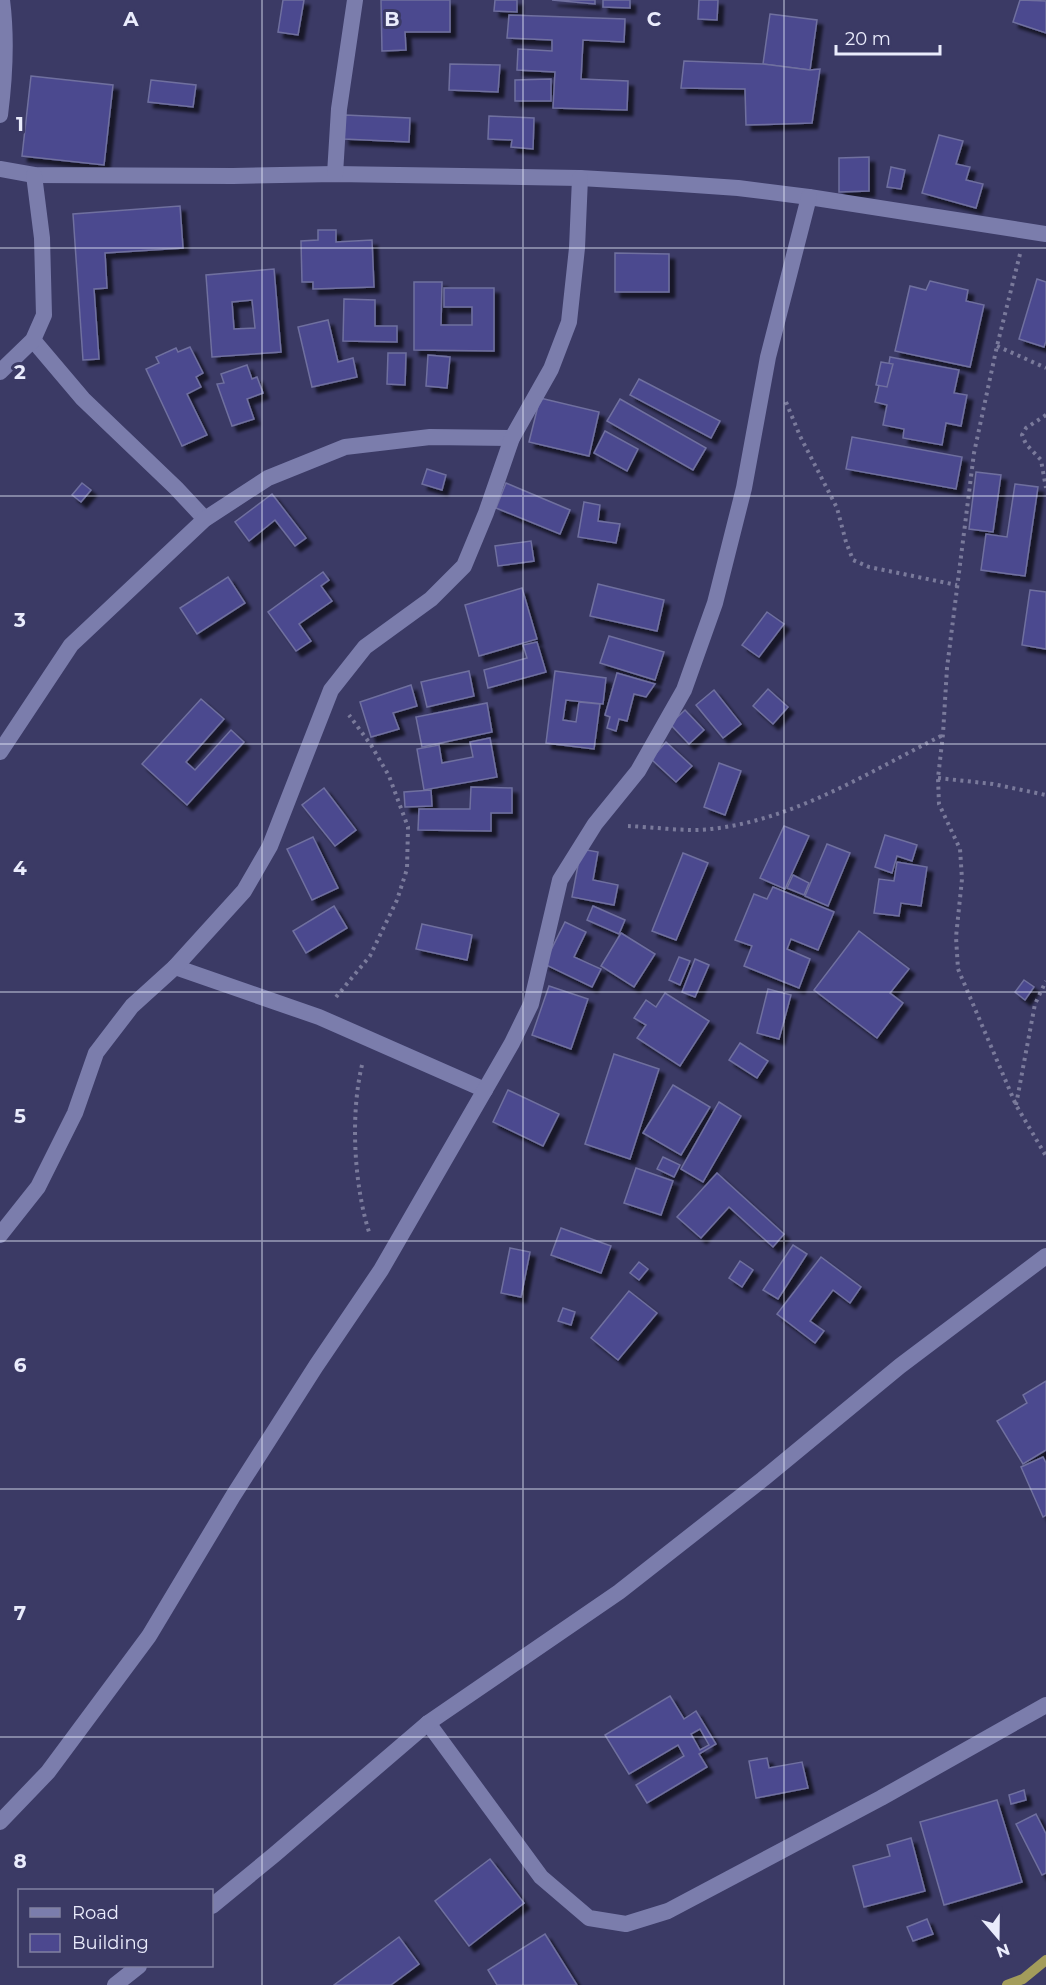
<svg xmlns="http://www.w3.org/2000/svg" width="1046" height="1985" font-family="Montserrat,sans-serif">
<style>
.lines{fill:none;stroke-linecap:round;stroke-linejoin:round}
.stream{stroke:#a39c5b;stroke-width:10}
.building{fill:#4c488f;stroke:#6f709f;stroke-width:1.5;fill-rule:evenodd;filter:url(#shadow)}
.path{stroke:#7a7a9b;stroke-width:4;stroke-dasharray:3 4.5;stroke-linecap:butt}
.minor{stroke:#7b7dac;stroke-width:16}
.grid{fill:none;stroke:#eaecfc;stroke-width:1.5;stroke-opacity:0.55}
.grid-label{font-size:20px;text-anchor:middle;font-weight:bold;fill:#eaecfc;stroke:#3b3a65;stroke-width:6;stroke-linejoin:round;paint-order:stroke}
</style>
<defs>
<filter id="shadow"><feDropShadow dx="5.5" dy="5.5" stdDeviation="1.5" flood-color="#0009"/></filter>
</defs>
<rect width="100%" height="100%" fill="#3b3a65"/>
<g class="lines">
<path class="stream" d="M1007 1985 1023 1979 1046 1960"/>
</g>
<g class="building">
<path d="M283 0H304L298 35 278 32Z"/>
<path d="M381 0H450V32H405L406 50 382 51Z"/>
<path d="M495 0H517V12L494 11Z"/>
<path d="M552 0H595V4Z"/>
<path d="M603 0H630V8L603 7Z"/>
<path d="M699 0H718L717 20 698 19Z"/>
<path d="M1020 0 1046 1V33L1013 22Z"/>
<path d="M770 14 817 20 810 70 763 64Z"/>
<path d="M509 15 625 19 624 42 583 40 581 79 628 81 627 110 553 108 555 72 517 70 518 49 552 51V40L507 38Z"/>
<path d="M684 61 763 64 810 70 820 69 812 123 746 125 745 89 681 88Z"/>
<path d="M450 64 500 65 498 92 449 90Z"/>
<path d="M31 76 113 85 104 165 22 156Z"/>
<path d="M551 79V101H515V80Z"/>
<path d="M151 80 196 85 193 107 148 102Z"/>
<path d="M345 115 410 118 409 142 344 139Z"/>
<path d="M489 116 534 118 533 149 511 147 512 140 488 139Z"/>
<path d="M939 135 963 141 956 164 970 167 966 180 983 184 976 208 922 193Z"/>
<path d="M869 157V191L839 192V158Z"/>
<path d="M891 167 905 170 901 189 887 187Z"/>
<path d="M180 206 183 248 105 253 107 288 94 289 99 359 83 360 73 214Z"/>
<path d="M318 230H336V242L372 240 374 287 313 289V282H302L301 241 318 240Z"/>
<path d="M615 253 669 254V292H615Z"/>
<path d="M274 269 281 352 212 357 206 275ZM252 300 255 328 234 329 232 302Z"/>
<path d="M1037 279 1046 282V341L1044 347 1019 339Z"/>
<path d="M930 281 968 290 966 301 984 305 970 367 895 351 910 286 926 290Z"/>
<path d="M414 282H442L441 325H472V307H444V288H494V351L414 350Z"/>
<path d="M344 299 375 300V326H397V342L343 341Z"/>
<path d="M328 320 338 362 353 358 357 377 312 387 298 327Z"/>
<path d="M190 347 203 373 196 377 201 387 187 394 207 435 182 446 146 369 159 363 156 357 176 348 178 352Z"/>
<path d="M388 353H406L405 385 387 384Z"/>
<path d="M428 355 450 357 447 388 426 386Z"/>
<path d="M890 357 959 370 954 393 967 395 961 426 946 423 942 445 903 438 904 429 883 425 887 405 875 402 880 381 886 382Z"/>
<path d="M881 362 893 364 887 387 876 385Z"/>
<path d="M247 365 252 379 257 377 263 393 247 399 254 419 232 426 217 384 224 383 221 374Z"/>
<path d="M639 379 720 421 711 438 630 395Z"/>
<path d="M540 398 599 412 589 456 529 442Z"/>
<path d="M620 399 706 448 693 470 607 421Z"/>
<path d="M605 431 638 449 627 471 594 453Z"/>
<path d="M852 437 962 457 956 489 846 469Z"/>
<path d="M427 469 446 475 442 490 422 484Z"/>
<path d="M976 472 1001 475 993 532 969 529Z"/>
<path d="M82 483 91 490 81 502 72 495Z"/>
<path d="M506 483 570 510 560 534 496 508Z"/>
<path d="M1015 484 1038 487 1025 576 981 570 986 534 1007 537Z"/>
<path d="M272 494 306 538 295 546 275 520 249 541 235 522Z"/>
<path d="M584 502 600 505 598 521 620 524 616 543 578 537Z"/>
<path d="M531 541 534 561 498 566 495 546Z"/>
<path d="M323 572 329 580 321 586 332 601 299 624 311 641 296 651 268 612Z"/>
<path d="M228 577 245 603 197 634 180 608Z"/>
<path d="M598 584 664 600 657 631 590 616Z"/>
<path d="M522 588 537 639 479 656 465 605Z"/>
<path d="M1030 590 1046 592V649L1022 645Z"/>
<path d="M767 612 784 624 759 657 742 645Z"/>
<path d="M609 636 664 652 655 680 600 663Z"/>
<path d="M537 642 546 672 488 688 484 670 527 658 523 645Z"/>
<path d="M469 671 474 696 427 707 421 682Z"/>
<path d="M555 671 606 678 603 704 566 700 563 720 576 722 579 702 600 704 594 749 546 743Z"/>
<path d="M617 673 655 684 646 697 634 694 627 721 619 719 616 731 607 728 610 717 605 715Z"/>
<path d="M411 685 417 706 393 713 399 729 371 737 360 702Z"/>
<path d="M768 689 788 707 773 724 753 706Z"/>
<path d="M714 690 741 724 723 738 696 705Z"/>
<path d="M201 699 224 719 186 762 195 770 231 730 244 742 187 805 142 764Z"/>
<path d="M487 703 492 732 422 747 416 717Z"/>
<path d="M685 710 704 730 689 744 670 724Z"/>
<path d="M490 738 497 777 424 790 417 749 439 745 442 763 473 757 470 742Z"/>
<path d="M666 742 692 766 676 782 651 759Z"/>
<path d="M719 763 741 771 725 815 704 807Z"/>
<path d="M471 787 512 788V813H491V831L418 830 419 809H470Z"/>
<path d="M324 788 356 830 335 846 302 805Z"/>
<path d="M431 790 432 806 405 807 404 792Z"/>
<path d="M784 826 809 836 785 889 760 878Z"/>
<path d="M885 835 917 845 912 861 897 856 892 873 875 867Z"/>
<path d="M313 837 338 888 312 900 287 849Z"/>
<path d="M827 844 850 853 828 906 805 896Z"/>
<path d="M581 849 598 852 593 880 618 885 614 905 572 897Z"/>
<path d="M683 853 708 863 676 940 652 931Z"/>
<path d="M897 862 927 867 921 906 901 903 899 916 874 913 879 879 894 881Z"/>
<path d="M793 875 809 883 804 895 787 888Z"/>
<path d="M773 887 834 912 818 950 791 939 787 949 810 959 799 988 744 966 752 946 735 940 754 894 767 899Z"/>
<path d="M334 906 347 928 306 953 293 931Z"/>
<path d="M593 906 625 920 619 934 587 920Z"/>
<path d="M565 922 586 932 574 957 601 969 592 987 544 964Z"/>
<path d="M422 924 472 935 467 960 416 949Z"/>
<path d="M859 931 909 969 890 993 903 1003 877 1038 814 990Z"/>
<path d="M621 933 655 954 634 987 601 966Z"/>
<path d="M679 957 690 961 680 985 669 980Z"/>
<path d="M695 959 709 965 695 997 682 992Z"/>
<path d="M1024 980 1034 987 1025 1000 1015 992Z"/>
<path d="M549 986 588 999 571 1049 532 1035Z"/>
<path d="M768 989 791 995 779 1039 757 1033Z"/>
<path d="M665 993 709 1021 680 1066 637 1038 646 1025 634 1018 646 1000 656 1007Z"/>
<path d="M740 1043 768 1061 757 1078 729 1060Z"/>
<path d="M614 1054 659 1069 630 1159 585 1144Z"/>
<path d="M673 1085 710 1107 681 1155 643 1133Z"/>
<path d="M508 1090 559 1114 543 1146 493 1122Z"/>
<path d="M719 1102 741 1116 703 1182 681 1169Z"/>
<path d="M663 1157 680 1165 674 1177 657 1169Z"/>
<path d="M636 1168 673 1181 661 1215 624 1203Z"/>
<path d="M717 1173 784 1234 773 1247 729 1207 701 1238 677 1217Z"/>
<path d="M561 1228 611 1246 601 1273 551 1255Z"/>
<path d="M793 1245 807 1254 778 1299 763 1290Z"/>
<path d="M510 1248 530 1252 521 1297 501 1293Z"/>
<path d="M821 1257 861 1287 850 1303 833 1290 810 1321 824 1331 815 1343 777 1314Z"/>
<path d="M740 1261 753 1270 742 1287 729 1278Z"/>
<path d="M639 1262 648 1269 639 1280 630 1273Z"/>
<path d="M629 1291 657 1313 618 1360 591 1338Z"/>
<path d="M563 1308 575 1312 571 1325 558 1321Z"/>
<path d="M1046 1381V1450L1023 1464 997 1421 1027 1403 1023 1395Z"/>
<path d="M1043 1457 1046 1463V1515L1043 1517 1021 1467Z"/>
<path d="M670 1696 684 1719 696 1711 716 1744 699 1754 707 1767 647 1803 636 1785 684 1756 678 1745 629 1774 605 1735ZM700 1729 709 1745 700 1750 691 1734Z"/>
<path d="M767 1758 769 1768 802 1762 808 1788 756 1798 749 1761Z"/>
<path d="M1024 1790 1026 1800 1011 1804 1009 1795Z"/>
<path d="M997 1800 1022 1882 944 1905 920 1822Z"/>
<path d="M1036 1814 1046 1834V1873L1042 1875 1016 1824Z"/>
<path d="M911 1838 925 1891 864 1907 853 1866 890 1856 887 1845Z"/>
<path d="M490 1859 524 1903 469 1946 435 1901Z"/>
<path d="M927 1919 933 1934 913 1941 907 1927Z"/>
<path d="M545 1934 577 1985H497L488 1970Z"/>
<path d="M399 1937 419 1964 391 1985H334Z"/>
</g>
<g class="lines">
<g class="path">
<path d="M1020 254 997 346 974 453 947 668 943 734 938 778 939 804 960 849 962 879 956 937 958 969 1016 1105 1046 1156"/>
<path d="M997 346 1046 368"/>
<path d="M786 402 800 436 837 508 846 542 853 560 869 567 957 585"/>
<path d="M1046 415 1026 428 1022 435 1026 444 1041 460 1046 488"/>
<path d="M938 778 993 784 1046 795"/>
<path d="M628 826C653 827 687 832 711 829 794 820 869 772 943 735"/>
<path d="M336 997 370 956 397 900 407 869 408 827 389 776 371 745 349 715"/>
<path d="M362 1065C350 1115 354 1187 370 1235"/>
<path d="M1016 1105 1035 1004 1046 981"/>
</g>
<g class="minor">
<path d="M0 115C5 76 7 39 2 0"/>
<path d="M0 169 34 175 233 176 335 174 580 178 666 183 738 188 809 197 1046 234"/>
<path d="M335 174 339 109 355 0"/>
<path d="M33 340 83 399 176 488 205 519"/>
<path d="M0 372 33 340 44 315 42 238 34 175"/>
<path d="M0 752 71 645 205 519 268 478 345 447 430 437 512 438"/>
<path d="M175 967 319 1017 485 1090"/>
<path d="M0 1235 38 1187 75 1113 96 1053 132 1006 175 967 244 891 270 846 331 690 365 647 431 599 464 566 486 513 512 438 551 369 569 322 577 248 580 178"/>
<path d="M428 1723 541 1877 589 1918 626 1924 668 1911 881 1798 1046 1705"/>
<path d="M0 1822 48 1772 149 1636 233 1496 316 1366 381 1270 512 1043 531 1004 560 880 595 824 638 771 684 690 715 603 744 488 768 357 809 197"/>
<path d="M212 1906 274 1855 428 1723 619 1592 763 1479 900 1366 1046 1256"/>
<path d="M115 1985 139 1966"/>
</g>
</g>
<path class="grid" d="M262 0V1985M523 0V1985M784 0V1985M0 248H1046M0 496H1046M0 744H1046M0 992H1046M0 1241H1046M0 1489H1046M0 1737H1046"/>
<g class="grid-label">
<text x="131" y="26">A</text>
<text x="392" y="26">B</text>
<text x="654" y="26">C</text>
<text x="20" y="131">1</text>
<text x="20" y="379">2</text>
<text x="20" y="627">3</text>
<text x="20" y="875">4</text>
<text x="20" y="1123">5</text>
<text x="20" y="1372">6</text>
<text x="20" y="1620">7</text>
<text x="20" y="1868">8</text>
</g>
<rect x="18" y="1889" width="195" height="78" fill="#3b3a65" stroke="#8181a1" stroke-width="1.5"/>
<rect x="30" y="1908" width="30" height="9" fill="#7b7dac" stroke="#8181a1" stroke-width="1.5"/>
<text x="72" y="1919" font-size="18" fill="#eaecfc">Road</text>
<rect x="30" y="1934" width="30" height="18" fill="#4c488f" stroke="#8181a1" stroke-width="1.5"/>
<text x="72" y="1949" font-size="18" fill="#eaecfc">Building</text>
<g transform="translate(998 1937) rotate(160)" stroke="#3b3a65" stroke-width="4.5" paint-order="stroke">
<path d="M0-4.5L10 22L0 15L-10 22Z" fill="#eaecfc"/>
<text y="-9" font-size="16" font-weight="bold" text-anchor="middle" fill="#eaecfc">N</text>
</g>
<path d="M836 45v9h104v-9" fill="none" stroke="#eaecfc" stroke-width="3"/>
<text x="845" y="45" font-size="18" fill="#eaecfc" stroke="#3b3a65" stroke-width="4.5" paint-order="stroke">20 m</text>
</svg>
